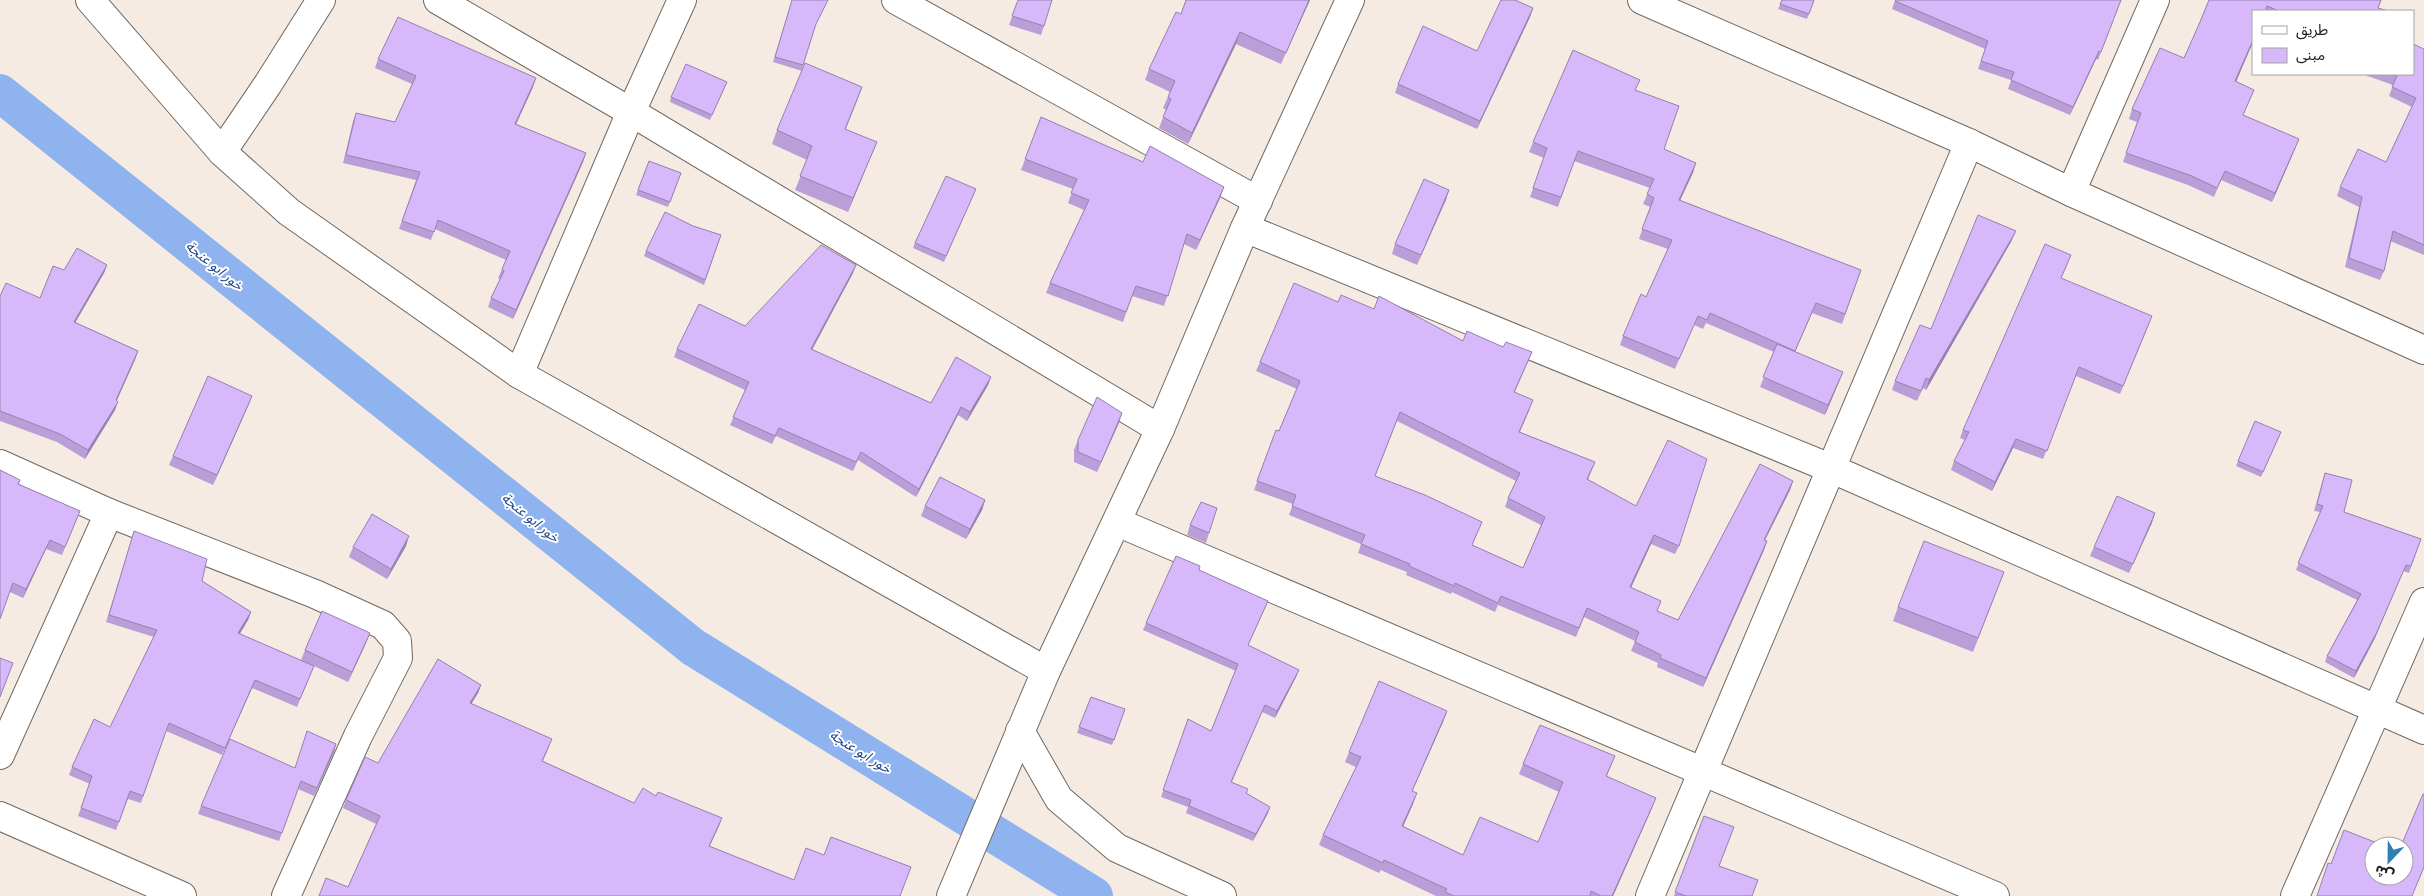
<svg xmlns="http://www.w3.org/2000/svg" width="2424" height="896" font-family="Inter,'Noto Sans Arabic',sans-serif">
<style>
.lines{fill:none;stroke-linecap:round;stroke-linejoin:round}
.canal{stroke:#8eb3ef;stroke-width:38}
.minor-casing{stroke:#706861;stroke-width:30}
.tertiary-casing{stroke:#706861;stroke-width:30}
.minor{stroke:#fff;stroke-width:28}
.tertiary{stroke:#fff;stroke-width:28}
.wall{fill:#b99ed7;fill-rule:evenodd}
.shaded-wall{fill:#9681af}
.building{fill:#d7b8fa;stroke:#9681af;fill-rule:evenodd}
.labels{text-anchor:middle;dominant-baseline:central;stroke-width:4;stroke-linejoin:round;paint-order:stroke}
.water-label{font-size:14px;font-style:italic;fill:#19448a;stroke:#fff}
</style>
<rect width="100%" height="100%" fill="#f6ebe3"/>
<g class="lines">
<path class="canal" d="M0 93 693 647 1094 896"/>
<g class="minor-casing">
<g id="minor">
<path d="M90 0 222 152 289 212 519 374 1046 671"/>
<path d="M438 0 631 112 1160 429"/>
<path d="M896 0 1258 201"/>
<path d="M1642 0 1969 143 2071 192 2424 350"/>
<path d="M222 152 268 84 321 0"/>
<path d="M2071 192 2155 0"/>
<path d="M1245 228 1830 468 2424 730"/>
<path d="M519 374 631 112 682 0"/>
<path d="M0 464 109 513 315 594 383 625 397 641 398 658 358 736 286 896"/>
<path d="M1117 522 1995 896"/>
<path d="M1020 731 1059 799 1117 848 1222 896"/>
<path d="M0 755 109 513"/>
<path d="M0 816 182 896"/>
<path d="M1650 896 1969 143"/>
<path d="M2295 896 2424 602"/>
</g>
</g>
<g class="tertiary-casing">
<path id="tertiary" d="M951 896 1046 671 1160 429 1245 228 1350 0"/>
</g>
<use href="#minor" class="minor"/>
<use href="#tertiary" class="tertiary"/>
</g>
<g class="wall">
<path d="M792 0 803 65 802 71 773 62Z"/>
<path d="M1018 0 1044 26 1041 35 1009 25Z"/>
<path d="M1186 0H1310L1281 64 1236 44 1188 144 1159 128 1166 110 1163 108 1170 92 1145 80 1149 69 1181 14Z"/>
<path d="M1782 0H1814L1807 19 1778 9Z"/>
<path d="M1895 0H2121L2098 60 2096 59 2070 115 2008 89 2011 80 1978 69 1985 49 1892 9Z"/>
<path d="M2209 0 2378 8 2388 11H2253V42L2236 82 2254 90 2243 115 2295 149 2272 202 2221 180 2214 197 2188 185 2123 162 2137 122 2129 119 2132 109 2184 58 2200 22Z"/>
<path d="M1533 8 1530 17 1477 129 1395 93 1398 84 1477 51Z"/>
<path d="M2424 49V255L2390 241 2384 271 2380 280 2345 267 2359 207 2337 196 2340 187 2386 162 2412 107 2389 96 2393 85 2362 74H2413Z"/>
<path d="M378 59 533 87 516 124 586 153 583 162 513 319 488 307 491 298 500 279 498 278 506 260 435 229 431 240 399 229 416 180 343 163 353 121 356 113 395 122 412 84 375 68Z"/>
<path d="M727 82 710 120 670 102 671 97Z"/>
<path d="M862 87 845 130 877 142 871 156 848 212 795 190 807 160 772 144 777 130Z"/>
<path d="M1636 91 1664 149 1696 163 1680 200 1861 270 1842 324 1812 313 1795 352 1843 372 1825 415 1760 387 1774 352 1706 323 1703 329 1694 325 1675 369 1620 345 1623 336 1646 297 1668 249 1639 239 1650 207 1643 204 1650 188 1574 161 1558 207 1530 197 1544 158 1529 152 1533 142Z"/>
<path d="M1041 117 1143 162 1224 187 1220 198 1196 250 1184 244 1164 306 1132 296 1123 322 1046 293 1050 283 1084 210 1068 203 1073 189 1021 170Z"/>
<path d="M649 161 681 173 668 207 636 195Z"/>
<path d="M976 189 944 262 913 248 915 243Z"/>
<path d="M1449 190 1417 265 1392 254 1395 244Z"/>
<path d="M693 226 721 235 704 285 644 256 646 251Z"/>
<path d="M2012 240 1926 390 1923 388 1917 401 1892 390 1895 381 1931 329Z"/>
<path d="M2068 264 2061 278 2149 324 2120 394 2076 376 2043 459 2013 448 1992 491 1951 470 1954 461 1965 440 1960 438 1963 430Z"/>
<path d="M107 265 104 273 75 322 138 351 116 401 115 410 85 459 57 442 0 421V296L40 298 64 270Z"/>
<path d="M856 265 853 273 812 350 931 403 991 377 988 385 967 421 958 415 916 497 858 460 853 471 776 436 772 444 730 425 745 390 674 357 677 349 745 326Z"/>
<path d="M1338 302 1374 309 1463 341 1532 352 1515 392 1530 409 1520 432 1595 462 1588 480 1679 546 1675 554 1651 544 1631 588 1657 611 1678 620 1793 481 1790 490 1765 540 1767 541 1764 550 1703 687 1657 667 1658 663 1631 651 1635 641 1584 617 1576 637 1498 605 1495 612 1452 592 1451 594 1406 575 1407 572 1358 553 1361 544 1289 515 1293 504 1254 490 1276 430 1279 431 1297 389 1256 371 1260 362ZM1397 421 1516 481 1508 498 1505 507 1541 525 1523 568 1472 545 1482 522 1375 476Z"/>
<path d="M252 396 248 406 213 485 169 465 173 456Z"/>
<path d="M1122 413 1097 472 1074 462V450L1078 440Z"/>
<path d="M2281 432 2261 477 2236 466 2238 461Z"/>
<path d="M0 470 20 480 19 484 80 511 62 555 46 549 23 598 10 592Z"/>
<path d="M2325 473 2344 512 2421 539 2409 573 2403 571 2375 638 2354 678 2325 662 2327 656 2357 600 2296 570 2320 512 2314 511Z"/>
<path d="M985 500 982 510 966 539 921 516 925 506Z"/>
<path d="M2155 513 2129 573 2090 556 2094 547Z"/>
<path d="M1190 525 1209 533 1206 543 1187 535Z"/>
<path d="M134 531 202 581 251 612 248 620 240 634 314 666 297 707 252 688 222 755 166 731 141 803 128 799 116 830 78 816 90 784 69 775 72 767 110 727 154 637 106 622Z"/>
<path d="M406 546 387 579 349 557 353 547Z"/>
<path d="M1199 570 1268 601 1248 646 1299 670 1296 677 1275 718 1262 712 1232 782 1246 794 1268 813 1253 841 1186 813 1188 807 1161 797 1188 719 1211 731 1236 671 1143 630 1146 623Z"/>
<path d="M2004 572 1973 652 1893 621 1898 607Z"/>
<path d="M366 643 348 682 301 660 305 650Z"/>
<path d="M481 685 478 693 471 703 549 747 543 761 634 803 656 796 719 826 709 846 794 880 900 896H319L348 887 376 824 343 808 346 800 378 763Z"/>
<path d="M1091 697 1125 709 1112 745 1077 733Z"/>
<path d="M1447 711 1443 722 1412 791 1413 804 1403 827 1463 855 1538 842 1559 792 1519 774 1523 764 1615 756 1607 776 1652 808 1613 896H1436L1381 870 1379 873 1319 845 1323 835 1356 767 1345 762 1349 752Z"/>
<path d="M336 744 314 796 298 789 279 841 198 814 201 806 295 768Z"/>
<path d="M1704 816 1719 866 1752 896H1674Z"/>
</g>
<g class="shaded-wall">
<path d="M1309 0H1310L1281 64 1286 53Z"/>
<path d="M1533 8 1530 17 1477 129 1480 121Z"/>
<path d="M1240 32 1236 44 1188 144 1192 133Z"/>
<path d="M2253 40V42L2232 91 2235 81Z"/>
<path d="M2099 51 2096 59 2070 115 2073 107Z"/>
<path d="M536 78 533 87 512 133 515 124Z"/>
<path d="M862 87 857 101 840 143 845 129Z"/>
<path d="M2299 139 2295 149 2272 202 2275 193Z"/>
<path d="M877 142 871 156 848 212 853 198Z"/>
<path d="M586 153 583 162 513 319 516 310Z"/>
<path d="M1696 163 1693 173 1676 209 1679 200Z"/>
<path d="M1224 187 1220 198 1196 250 1200 240Z"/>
<path d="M1449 190 1446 200 1417 265 1421 255Z"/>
<path d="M2016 231 2012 240 1926 390 1929 380Z"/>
<path d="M107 265 104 273 71 330 74 322Z"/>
<path d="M856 265 853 273 808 357 811 349Z"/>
<path d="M138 351 135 360 113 409 116 400Z"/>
<path d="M1843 372 1839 382 1825 415 1828 405Z"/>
<path d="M991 377 988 385 967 421 970 412Z"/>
<path d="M252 396 248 406 213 485 217 475Z"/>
<path d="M118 402 115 410 85 459 88 450Z"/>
<path d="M961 407 958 415 916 497 919 489Z"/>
<path d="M1122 413 1119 423 1097 472 1101 462Z"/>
<path d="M2016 439 2013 448 1992 491 1995 482Z"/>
<path d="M1793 481 1790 490 1761 548 1764 540Z"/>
<path d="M985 500 982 510 966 539 970 529Z"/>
<path d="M2155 513 2152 523 2129 573 2133 564Z"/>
<path d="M1654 535 1651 544 1627 596 1630 587Z"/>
<path d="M409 536 406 546 387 579 391 569Z"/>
<path d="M50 540 46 549 23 598 26 589Z"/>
<path d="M1767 541 1764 550 1703 687 1706 678Z"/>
<path d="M2403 571 2375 638 2354 678 2356 671Z"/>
<path d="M251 612 248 620 235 641 238 633Z"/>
<path d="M370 633 366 643 348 682 352 672Z"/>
<path d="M1299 670 1296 677 1275 718 1277 711Z"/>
<path d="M255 680 252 688 222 755 225 748Z"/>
<path d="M481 685 478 693 467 711 470 703Z"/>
<path d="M1447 711 1443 722 1408 801 1412 791Z"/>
<path d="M336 744 334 752 314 796 317 788Z"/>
<path d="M1417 793 1413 804 1398 837 1402 826Z"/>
<path d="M1656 798 1652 808 1613 896H1612Z"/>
<path d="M1270 807 1268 813 1253 841 1256 834Z"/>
<path d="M722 818 719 826 706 854 709 846Z"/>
</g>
<g class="building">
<path d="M792 0H828L816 24 803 65 775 57Z"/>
<path d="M1018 0H1052L1044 26 1012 16Z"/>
<path d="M1186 0H1309L1286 53 1240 32 1192 133 1163 117 1171 99 1168 97 1175 81 1149 69 1176 12 1181 14Z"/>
<path d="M1501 0H1515L1533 8 1480 121 1398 84 1423 26 1477 51Z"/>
<path d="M1782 0H1814L1809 14 1780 4Z"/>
<path d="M1896 0H2121L2101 52 2099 51 2073 107 2011 80 2014 72 1981 61 1988 41 1895 1Z"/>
<path d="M2209 0H2381L2378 8 2388 11H2279L2267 6 2265 11H2253V40L2235 81 2254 90 2243 115 2299 139 2275 193 2225 171 2217 188 2192 176 2126 153 2141 113 2132 109 2160 48 2184 58 2200 22Z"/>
<path d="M398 17 536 78 515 124 586 153 516 310 491 298 504 271 502 269 510 251 438 220 434 232 402 221 420 172 346 155 356 113 395 122 416 76 378 59Z"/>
<path d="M2413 44 2424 49V245L2393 231 2384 271 2349 258 2362 197 2340 187 2358 149 2386 162 2416 98 2392 87 2397 76 2390 74H2413Z"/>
<path d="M1573 50 1640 80 1635 90 1679 106 1664 149 1696 163 1679 200 1861 270 1845 314 1816 303 1795 351 1710 313 1707 320 1698 316 1679 359 1623 336 1641 294 1646 297 1672 240 1642 229 1654 198 1647 194 1654 179 1578 151 1561 197 1533 188 1547 148 1533 142Z"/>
<path d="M805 63 862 87 845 129 877 142 853 198 800 176 812 146 777 130Z"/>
<path d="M686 64 727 82 712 115 671 97Z"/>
<path d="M1041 117 1143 162 1150 146 1224 187 1200 240 1187 234 1168 296 1136 286 1126 312 1050 283 1089 200 1071 193 1077 179 1025 159Z"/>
<path d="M649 161 681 173 670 202 638 190Z"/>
<path d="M946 176 976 189 946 256 915 243Z"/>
<path d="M1424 179 1449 190 1421 255 1395 244Z"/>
<path d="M665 212 693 226 721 235 705 280 646 251Z"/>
<path d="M1978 215 2016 231 1929 380 1926 378 1921 391 1895 381 1920 325 1931 329Z"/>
<path d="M2045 244 2071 255 2061 278 2152 316 2123 386 2079 367 2047 451 2016 439 1995 482 1954 461 1969 432 1963 430Z"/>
<path d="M821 245 856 265 811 349 931 403 956 357 991 377 970 412 961 407 919 489 861 452 856 462 779 428 775 436 733 417 749 382 677 349 699 304 745 326Z"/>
<path d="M77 248 107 265 74 322 138 351 116 400 118 402 88 450 60 434 0 411V296L6 283 40 298 53 266 64 270Z"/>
<path d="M1294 283 1338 302 1341 295 1374 309 1379 296 1463 341 1467 331 1503 347 1506 342 1532 352 1514 392 1533 400 1519 432 1595 462 1587 479 1636 506 1668 440 1707 459 1679 546 1654 535 1630 587 1661 601 1657 611 1678 620 1760 464 1793 481 1764 540 1767 541 1706 678 1660 658 1661 655 1635 642 1639 632 1587 608 1579 628 1501 596 1498 603 1455 583 1454 586 1409 566 1410 564 1361 544 1365 535 1292 506 1296 495 1257 481 1276 430 1279 431 1300 381 1260 362ZM1400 412 1520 473 1508 498 1545 517 1523 568 1472 545 1482 522 1425 495 1375 476Z"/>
<path d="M1777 344 1843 372 1828 405 1763 377Z"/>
<path d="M208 376 252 396 217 475 173 456Z"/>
<path d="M1097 397 1122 413 1101 462 1078 452V440Z"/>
<path d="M2255 421 2281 432 2263 472 2238 461Z"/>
<path d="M0 470 20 480 18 484 80 511 65 547 50 540 26 589 13 583 0 619Z"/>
<path d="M2325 473 2352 480 2344 512 2421 539 2411 566 2406 565 2377 632 2356 671 2327 656 2361 594 2298 563 2323 506 2317 504Z"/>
<path d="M940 477 985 500 970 529 925 506Z"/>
<path d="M2117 496 2155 513 2133 564 2094 547Z"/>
<path d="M1201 502 1217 508 1209 533 1190 525Z"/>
<path d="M372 514 409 536 391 569 353 547Z"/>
<path d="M134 531 207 559 202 581 251 612 238 633 314 666 300 699 255 680 225 748 169 723 143 796 130 791 119 822 81 808 92 776 72 767 94 719 110 727 157 630 109 615Z"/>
<path d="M1924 541 2004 572 1978 638 1898 607Z"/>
<path d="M1176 556 1200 566 1199 570 1268 601 1248 645 1299 670 1277 711 1265 705 1231 782 1248 789 1246 793 1270 807 1256 834 1189 806 1191 800 1163 790 1188 719 1211 731 1238 664 1146 623Z"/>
<path d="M322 611 370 633 352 672 305 650Z"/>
<path d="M0 658 13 663 0 697Z"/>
<path d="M438 659 481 685 470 703 552 739 542 761 634 803 643 788 656 796 658 792 722 818 709 846 794 880 806 848 824 855 831 837 911 867 900 896H319L326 878 348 887 380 816 346 800 365 757 378 763Z"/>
<path d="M1379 681 1447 711 1412 791 1417 793 1402 826 1463 855 1480 817 1538 842 1563 782 1523 764 1540 725 1615 756 1606 776 1656 798 1612 896H1601L1591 891 1590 896H1454L1445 892 1447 889 1384 860 1383 863 1323 835 1361 757 1349 752Z"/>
<path d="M1091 697 1125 709 1114 740 1079 727Z"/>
<path d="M307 731 336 744 317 788 301 781 282 833 201 806 230 739 295 768Z"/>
<path d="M2423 794H2424V867L2412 896H2317L2328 863 2331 864 2344 830 2385 846H2374V876H2404V846H2401Z"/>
<path d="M1704 816 1734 827 1719 866 1758 880 1752 896H1686L1675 892Z"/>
</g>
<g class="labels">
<g class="water-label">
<text transform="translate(215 265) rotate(39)">خور ابو عنجة</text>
<text transform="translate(531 517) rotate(39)">خور ابو عنجة</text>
<text transform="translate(861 751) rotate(32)">خور ابو عنجة</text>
</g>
</g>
<rect x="2252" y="10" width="162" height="65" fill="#ffffff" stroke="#a5a4a3"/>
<rect x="2262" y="26" width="25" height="8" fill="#ffffff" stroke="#a5a4a3"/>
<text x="2296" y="35" font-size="15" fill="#1e1b18">طريق</text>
<rect x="2262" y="48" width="25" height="15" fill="#d7b8fa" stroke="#a5a4a3"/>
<text x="2296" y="60" font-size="15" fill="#1e1b18">مبنى</text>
<g transform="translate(2389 861) rotate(202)"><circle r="24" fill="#ffffff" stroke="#a5a4a3"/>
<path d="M0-4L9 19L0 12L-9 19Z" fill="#307eb0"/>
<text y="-8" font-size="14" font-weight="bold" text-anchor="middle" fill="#1e1b18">ش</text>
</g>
</svg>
